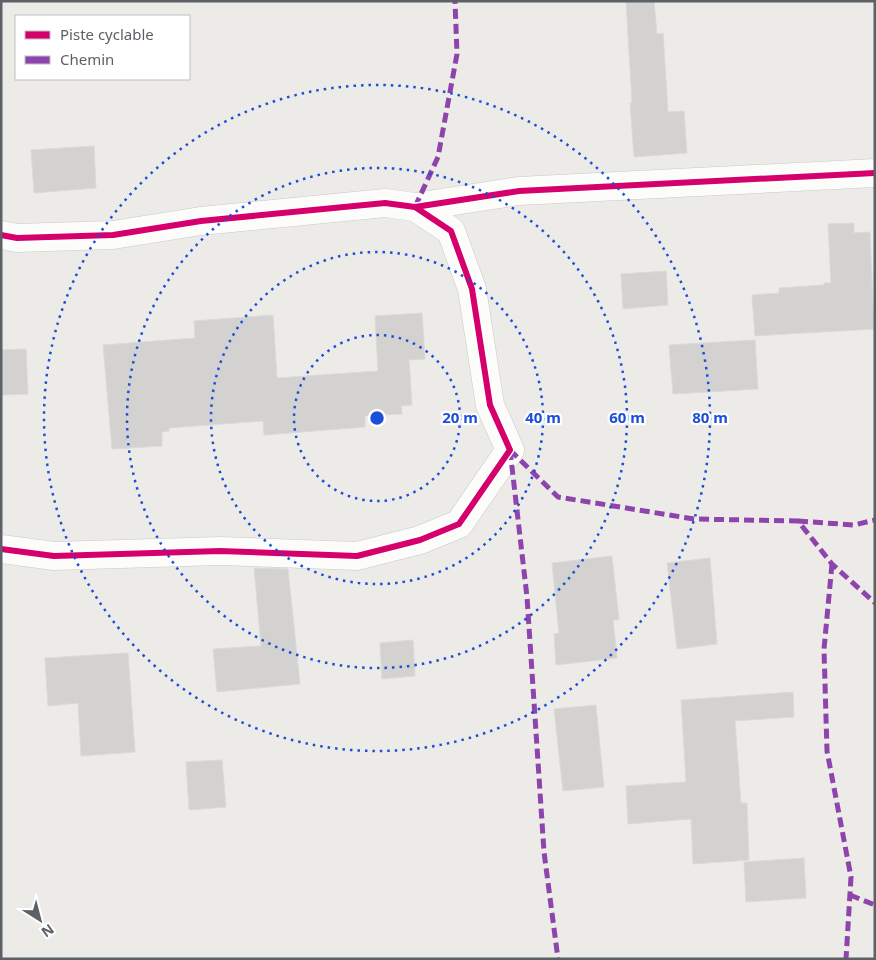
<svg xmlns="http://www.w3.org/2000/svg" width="876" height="960" font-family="'Noto Sans',sans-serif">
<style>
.building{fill:#d4d2d0;stroke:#dcdad6}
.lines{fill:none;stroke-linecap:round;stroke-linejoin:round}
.minor-casing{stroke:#c8c8c8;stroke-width:29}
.minor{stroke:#fcfcfb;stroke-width:28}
.quiet{stroke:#8e44ad;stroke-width:5;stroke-dasharray:10 5;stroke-linecap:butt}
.cycleway-casing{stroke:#fff;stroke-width:9}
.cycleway{stroke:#d6006c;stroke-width:6}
.ring{fill:none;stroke:#1d4ed8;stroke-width:2.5;stroke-dasharray:2.5 5}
.centre{fill:#1d4ed8;stroke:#fff;stroke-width:2.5}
.ring-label{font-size:15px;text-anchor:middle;font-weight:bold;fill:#1d4ed8;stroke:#fff;stroke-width:4.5;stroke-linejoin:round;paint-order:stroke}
</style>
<rect width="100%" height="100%" fill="#edebe7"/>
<g class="building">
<path d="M626 1H654L657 34 663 33 668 112 684 111 687 153 634 157 630 103H632Z"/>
<path d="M94 146 96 188 34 193 31 150Z"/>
<path d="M854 223V233L870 232 874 329 755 336 752 295 779 293V288L824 285V283H831L828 224Z"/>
<path d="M666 271 668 305 623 309 621 274Z"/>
<path d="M422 313 425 359 409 360 412 405 401 406 402 414 365 416V427L264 435 263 421 169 428V431L162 432V446L112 449 103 345 195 338 194 321 273 315 277 378 378 371 375 316Z"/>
<path d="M755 340 758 389 673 394 669 345Z"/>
<path d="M26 349 28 394 1 395V350Z"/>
<path d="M612 556 619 620H613L617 658 556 665 554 634 559 633 552 563Z"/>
<path d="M710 558 717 644 677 649 667 563Z"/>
<path d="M254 568 288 569 300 684 217 692 213 649 261 646Z"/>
<path d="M413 640 415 676 382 679 380 643Z"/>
<path d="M128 653 135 752 81 756 78 703 48 706 45 658Z"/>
<path d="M793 692 794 717 735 721 741 803H747L749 860 693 864 691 819 628 824 626 786 686 782 681 700Z"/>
<path d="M596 705 604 787 563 791 554 709Z"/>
<path d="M222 760 226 807 189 810 186 762Z"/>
<path d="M804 858 806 898 746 902 744 862Z"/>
</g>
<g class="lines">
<g class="minor-casing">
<g id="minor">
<path d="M1 235 17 238 113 235 201 221 385 203 415 207 519 191 875 173"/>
<path d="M1 549 54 556 220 551 357 556 420 540 459 524 510 450 490 405 472 289 451 231 415 207"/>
</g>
</g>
<use href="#minor" class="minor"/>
<g class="quiet">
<path d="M415 207 438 157 457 54 455 1"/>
<path d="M510 450 527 597 544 852 558 959"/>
<path d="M510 450 558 497 694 519 798 521 832 564 875 603"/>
<path d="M798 521 854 525 875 520"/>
<path d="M832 564 824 649 827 751 851 877 846 959"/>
<path d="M850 895 875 905"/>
</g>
<g class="cycleway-casing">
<g id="cycleway">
<path d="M1 235 17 238 113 235 201 221 385 203 415 207 519 191 875 173"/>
<path d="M1 549 54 556 220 551 357 556 420 540 459 524 510 450 490 405 472 289 451 231 415 207"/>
</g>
</g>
<use href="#cycleway" class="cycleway"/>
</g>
<g class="ring">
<circle cx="377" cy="418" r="83"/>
<circle cx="377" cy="418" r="166"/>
<circle cx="377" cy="418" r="250"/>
<circle cx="377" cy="418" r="333"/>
</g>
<circle cx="377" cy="418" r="8" class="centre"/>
<g class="ring-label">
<text x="460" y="423">20 m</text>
<text x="543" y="423">40 m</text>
<text x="627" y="423">60 m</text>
<text x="710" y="423">80 m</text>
</g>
<rect width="876" height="960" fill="none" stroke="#5c6166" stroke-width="5"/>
<rect x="15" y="15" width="175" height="65" fill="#ffffff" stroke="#bec0c2"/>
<rect x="25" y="31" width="25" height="8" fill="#d6006c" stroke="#bec0c2"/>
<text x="60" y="40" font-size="15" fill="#5c6166">Piste cyclable</text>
<rect x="25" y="56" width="25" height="8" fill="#8e44ad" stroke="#bec0c2"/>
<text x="60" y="65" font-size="15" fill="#5c6166">Chemin</text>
<g transform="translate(40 920) rotate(144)" stroke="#ffffff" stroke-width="4" paint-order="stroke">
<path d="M0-4L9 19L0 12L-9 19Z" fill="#5c6166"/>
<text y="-8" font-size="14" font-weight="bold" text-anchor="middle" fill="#5c6166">N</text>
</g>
</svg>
